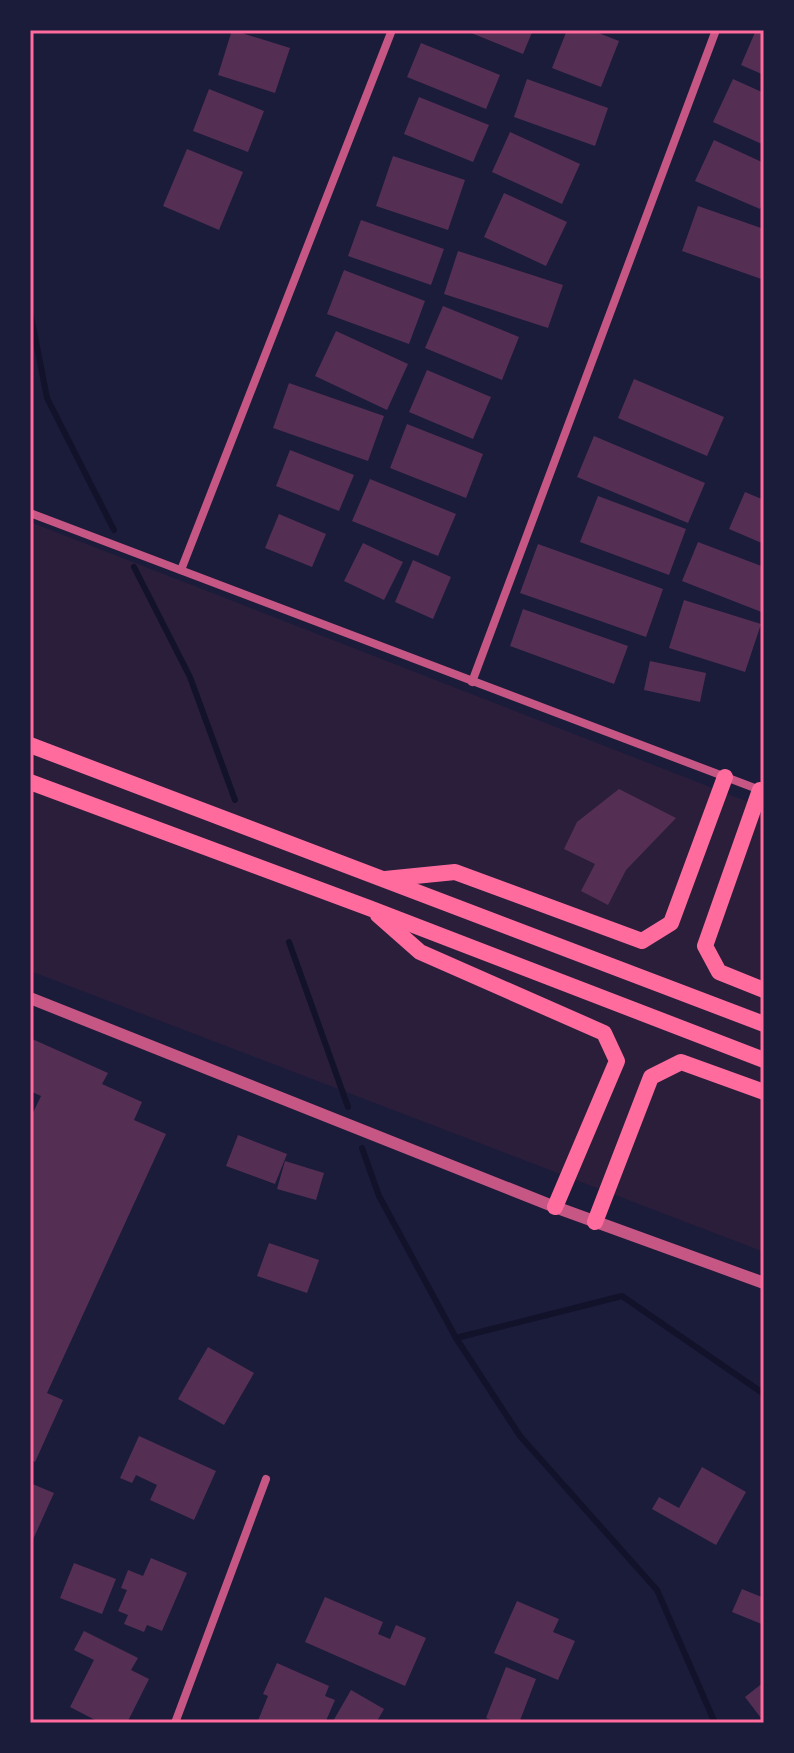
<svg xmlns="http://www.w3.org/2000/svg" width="794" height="1753" font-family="Cabin,sans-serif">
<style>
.green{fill:#2a1e3b}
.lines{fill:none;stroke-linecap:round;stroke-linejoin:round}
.stream{stroke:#12122b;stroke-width:6}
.building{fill:#542f53}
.minor{stroke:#c65784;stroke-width:8}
.tertiary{stroke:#c65784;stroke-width:12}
.primary{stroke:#ff6b9d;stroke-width:16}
.neatline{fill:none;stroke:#ff6b9d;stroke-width:3}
</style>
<rect width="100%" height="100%" fill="#1b1b3a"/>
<path class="green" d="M30 522 764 808V1252L30 971Z"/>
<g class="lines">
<g class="stream">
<path d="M30 311 47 398 114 530"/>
<path d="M134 567 190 677 235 800"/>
<path d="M289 942 348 1107"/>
<path d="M362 1148 379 1196 456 1338 622 1296 764 1394"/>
<path d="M456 1338 520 1436 657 1590 715 1723"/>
</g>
</g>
<g class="building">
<path d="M232 30 290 48 275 93 218 75Z"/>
<path d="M464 30H533L523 54Z"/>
<path d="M567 30H591L619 41 601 87 552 68Z"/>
<path d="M756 30H764V75L741 65Z"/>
<path d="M421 43 500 75 486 109 407 77Z"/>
<path d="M527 79 608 108 595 146 514 117Z"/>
<path d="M733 79 764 93V145L713 122Z"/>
<path d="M209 89 264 111 248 152 193 131Z"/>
<path d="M419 97 489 125 473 162 404 134Z"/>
<path d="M510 132 580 164 562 204 492 172Z"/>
<path d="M714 140 764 163V200L760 209 695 181Z"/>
<path d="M187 149 243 172 219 230 163 206Z"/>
<path d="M393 156 465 180 448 230 376 206Z"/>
<path d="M504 193 567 222 546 266 484 237Z"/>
<path d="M698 206 764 229V280L682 251Z"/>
<path d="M361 220 444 249 431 285 348 256Z"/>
<path d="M458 251 563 285 548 328 444 294Z"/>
<path d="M344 270 425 301 409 344 327 314Z"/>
<path d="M443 306 519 337 502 380 425 348Z"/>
<path d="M336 331 408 364 387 410 315 376Z"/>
<path d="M427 370 491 397 473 439 409 412Z"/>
<path d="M634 379 724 417 707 456 618 418Z"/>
<path d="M289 383 384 416 368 461 273 428Z"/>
<path d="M407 424 483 454 466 498 390 468Z"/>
<path d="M594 436 705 483 688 523 577 477Z"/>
<path d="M290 450 354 475 339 511 276 486Z"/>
<path d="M370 479 456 514 438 556 352 521Z"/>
<path d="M745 492 764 500V544L729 529Z"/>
<path d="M598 496 686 529 669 575 580 542Z"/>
<path d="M279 514 326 534 312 567 265 548Z"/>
<path d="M698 542 764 567V613L682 581Z"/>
<path d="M363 543 403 562 384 600 344 581Z"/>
<path d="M538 544 663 589 646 637 520 593Z"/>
<path d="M413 560 451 577 433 619 395 602Z"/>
<path d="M684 600 761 624 745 672 669 648Z"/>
<path d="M523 609 628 646 614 684 510 646Z"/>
<path d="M650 661 706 673 700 702 644 690Z"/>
<path d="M619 789 676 818 626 870 608 905 581 891 595 864 564 849 577 822Z"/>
<path d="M30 1038 108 1073 102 1084 142 1102 134 1120 166 1134 47 1393 63 1400 35 1462 30 1459V1119L41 1096 30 1091Z"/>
<path d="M238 1135 287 1154 275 1184 226 1166Z"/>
<path d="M285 1161 324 1173 316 1200 277 1189Z"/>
<path d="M269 1243 319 1260 307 1293 257 1276Z"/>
<path d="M208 1347 254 1373 224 1425 178 1399Z"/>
<path d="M139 1436 216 1471 194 1520 150 1500 157 1485 136 1475 132 1483 120 1478Z"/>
<path d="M702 1467 746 1492 716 1545 652 1509 659 1497 679 1508Z"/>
<path d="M30 1483 54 1493 30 1546Z"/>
<path d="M151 1558 187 1573 162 1631 147 1625 144 1632 124 1624 128 1615 118 1611 127 1590 121 1588 128 1570 143 1576Z"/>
<path d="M74 1563 116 1579 102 1614 60 1598Z"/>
<path d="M742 1589 764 1598V1625L732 1612Z"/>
<path d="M325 1597 383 1622 378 1634 390 1639 396 1625 426 1638 405 1686 305 1642Z"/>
<path d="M517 1601 559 1619 553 1632 575 1641 558 1680 494 1653Z"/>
<path d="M84 1631 138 1658 131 1670 149 1679 127 1723H101L70 1707 94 1660 74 1650Z"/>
<path d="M277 1663 329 1686 325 1696 335 1700 325 1723H257L268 1696 263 1694Z"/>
<path d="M506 1667 536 1679 519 1723H500L486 1718Z"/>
<path d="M764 1682V1722L745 1697Z"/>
<path d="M351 1690 384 1709 376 1723H332Z"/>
</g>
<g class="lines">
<g class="minor">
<path d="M30 513 760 790"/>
<path d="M181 570 392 30"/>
<path d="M472 682 716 30"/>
<path d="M175 1723 266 1479"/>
</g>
<path class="tertiary" d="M30 998 555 1207 764 1283"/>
<g class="primary">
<path d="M30 745 764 1024"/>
<path d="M30 782 369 908 764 1060"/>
<path d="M760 790 705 946 719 972 764 990"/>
<path d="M385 879 455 872 642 941 671 923 725 777"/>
<path d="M378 915 420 952 604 1033 617 1061 555 1207"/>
<path d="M595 1222 651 1077 681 1062 764 1092"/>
</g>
</g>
<rect width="794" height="1753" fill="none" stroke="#1b1b3a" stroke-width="64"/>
<rect x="32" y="32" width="730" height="1689" class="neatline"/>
</svg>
